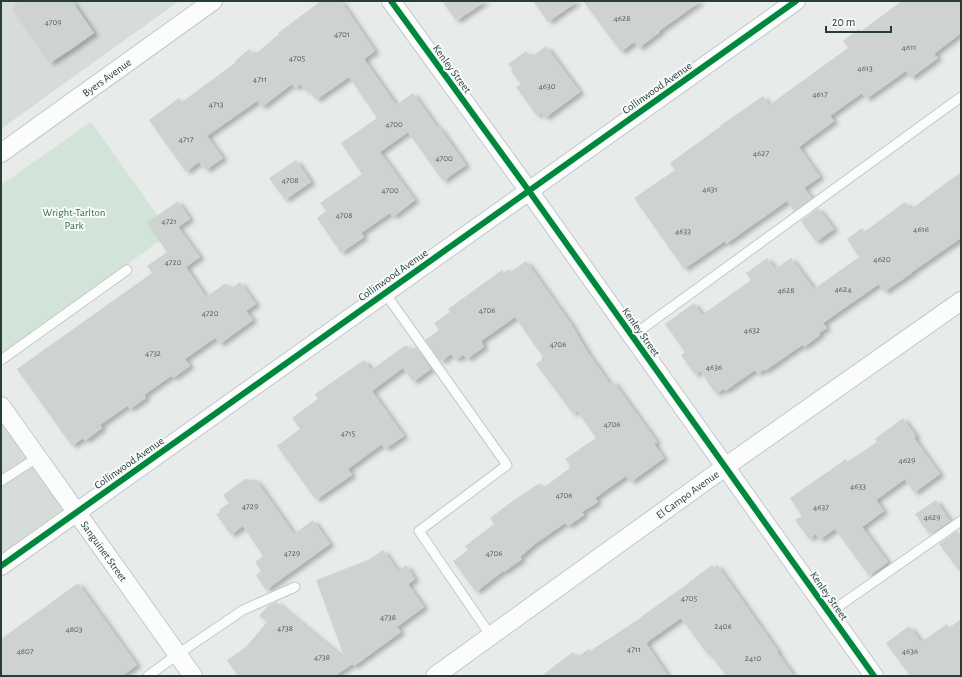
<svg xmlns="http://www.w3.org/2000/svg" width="962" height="677" font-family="'Alegreya Sans',sans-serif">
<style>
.built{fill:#d6ddd9}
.green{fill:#d2e3d7}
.building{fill:#ced3d1;filter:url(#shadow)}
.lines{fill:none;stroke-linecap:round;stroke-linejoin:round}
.service-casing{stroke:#c4c9c7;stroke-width:11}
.minor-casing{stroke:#c4c9c7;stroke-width:20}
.service{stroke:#fbfcfc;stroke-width:9}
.minor{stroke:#fbfcfc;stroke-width:18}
.cycleway-casing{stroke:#f6faf8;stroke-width:8}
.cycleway{stroke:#00873e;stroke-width:6}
.labels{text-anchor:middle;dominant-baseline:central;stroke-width:4;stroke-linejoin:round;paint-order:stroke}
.number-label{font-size:9px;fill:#51645e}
.street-label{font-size:11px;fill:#263e36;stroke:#f6faf8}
.park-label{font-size:11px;fill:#347148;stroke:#f6faf8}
</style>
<defs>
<filter id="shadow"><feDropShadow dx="4.5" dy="2.5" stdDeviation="2" flood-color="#0004"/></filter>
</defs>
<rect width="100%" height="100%" fill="#e7ecea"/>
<g class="built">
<path d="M1 1H179L1 129Z"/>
<path d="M1 398 77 512 1 561Z"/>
</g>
<path class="green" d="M91 122 170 233 1 357V185Z"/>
<g class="building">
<path d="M17 1H72L94 33 73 48 50 63 13 10Z"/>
<path d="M321 1H341L375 51 364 59 396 105 413 93 438 128 439 127 466 165 443 181 408 132 380 152 415 200 393 217 390 213 361 233 364 237 341 253 317 218 326 211 320 203 362 174 341 143 377 118 349 77 316 100 309 90 306 92 301 84 295 88 292 84 262 107 257 101 207 136 223 158 206 170 199 162 186 172 149 120 179 98 182 102 236 62 235 61 249 49 254 55 279 34 278 33Z"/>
<path d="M442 1H486L456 21Z"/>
<path d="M533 1H578L548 22Z"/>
<path d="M583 1H701L659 31 660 32 639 48 634 42 621 52Z"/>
<path d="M902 1H961V33L934 54 938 58 911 78 906 71 866 99 862 93 830 116 834 121 799 147 820 177 804 188 812 198 794 211 787 201 726 244 725 241 684 269 634 198 675 170 670 163 721 126V125L763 96 769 105 848 48 843 41 859 29 860 32Z"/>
<path d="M546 46 580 92 545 118 541 113 537 116 516 87 521 84 511 71 513 70 508 64 526 51 531 57Z"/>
<path d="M296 160 311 182 285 200 269 178Z"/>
<path d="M961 172V238L912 272V273L884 292 879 284 823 323 827 328 819 333 820 335 804 347 802 345 799 348V347L765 371 764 369 758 374 755 370 725 391 723 389 716 394 700 371 695 375 681 355 685 352 665 324 694 303 702 315 751 280 746 273 767 258 775 269 791 258 814 289 859 257 847 239 862 228 864 232 905 202 911 209Z"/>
<path d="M178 201 190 219 178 227 200 257 186 267 206 297 226 283 230 289 240 282 256 304 246 311 253 320 220 344 215 338 185 359 190 366 173 378 171 376 144 395 146 398 130 409 127 406 100 425 102 428 85 441 83 438 72 446 17 369 152 273 147 266 167 252 147 223Z"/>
<path d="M818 208 834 229 816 242 801 221Z"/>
<path d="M526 261 571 324 588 353 610 384 613 381 657 442 654 444 664 458 631 482 626 476 595 498 598 502 582 512 584 515 568 526 565 523 535 544 520 557 522 559 504 572 503 571 476 592 453 561 468 550 465 546 494 524 490 518 514 500 540 483 543 488 570 468 568 466 570 465 565 459 596 438 577 411 573 414 536 364 542 360 541 358 543 357 515 317 481 341 484 347 467 359 463 355 456 360 451 354 441 362 425 340 439 330 434 323 450 312 448 309 502 270 504 273 509 269 511 272Z"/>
<path d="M406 345 410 350 416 347 431 369 413 382 403 368 372 391 404 436 385 449 382 444 348 469 352 475 316 500 277 446 300 429 292 418 318 399 315 394 364 360 371 370Z"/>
<path d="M903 418 916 436 914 438 940 474 914 493 905 479 876 500 884 511 862 527 888 562 869 576 835 529 819 540 816 534 809 539 795 520 802 516 790 498 846 459 847 462 877 442 875 439Z"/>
<path d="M245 479 256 480 294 534 313 520 330 544 266 590 256 575 261 571 255 562 263 556 243 526 231 535 216 514 220 512 219 510 229 503 223 495Z"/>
<path d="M936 500 950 521 931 534 930 532 928 533 915 514Z"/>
<path d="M957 531 961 536V573L939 544Z"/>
<path d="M383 550 398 571 406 565 415 579 408 584 424 607 397 627 401 632 354 666 352 664 335 676H238L227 660 246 647 267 622 259 616 268 606 276 602 345 659 316 580 368 560Z"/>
<path d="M712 565 714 567 717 565 778 651 777 652 794 676H726L710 654 708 655 681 618 646 643 668 676H541L573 652 577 658 588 649 590 651 642 617V616L689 583V582Z"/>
<path d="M78 583 137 665 122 676H1V639Z"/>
<path d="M961 619V676H910L886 643 909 626 921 642 947 624 949 628Z"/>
</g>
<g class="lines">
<g class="service-casing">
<g id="service">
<path d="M385 293 507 465 419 531 491 636"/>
<path d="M632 336 961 97"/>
<path d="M1 360 127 270"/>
<path d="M1 481 38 457"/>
<path d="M829 613 961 521"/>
<path d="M148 676 178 654 243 610 295 587"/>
</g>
</g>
<g class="minor-casing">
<g id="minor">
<path d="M391 1 529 191 874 676"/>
<path id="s1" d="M1 153 213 1"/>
<path id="s2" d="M1 406 193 676"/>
<path d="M1 566 796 1"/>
<path id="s3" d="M435 676 725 467 961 301"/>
</g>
</g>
<use href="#service" class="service"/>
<use href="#minor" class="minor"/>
<g class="cycleway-casing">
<g id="cycleway">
<path d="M391 1 529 191 874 676"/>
<path d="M1 566 796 1"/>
</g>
</g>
<use href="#cycleway" class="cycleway"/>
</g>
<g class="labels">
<g class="number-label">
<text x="622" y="18">4628</text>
<text x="53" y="22">4709</text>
<text x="342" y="34">4701</text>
<text x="909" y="47">4611</text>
<text x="297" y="58">4705</text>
<text x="865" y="68">4613</text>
<text x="260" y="79">4711</text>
<text x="547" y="86">4630</text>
<text x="820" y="94">4617</text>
<text x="216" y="104">4713</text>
<text x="394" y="124">4700</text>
<text x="186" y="139">4717</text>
<text x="761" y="153">4627</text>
<text x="444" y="158">4700</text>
<text x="290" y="180">4708</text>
<text x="710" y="189">4631</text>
<text x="390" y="190">4700</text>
<text x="344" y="215">4708</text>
<text x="169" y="221">4721</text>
<text x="921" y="229">4616</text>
<text x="683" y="231">4633</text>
<text x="882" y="259">4620</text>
<text x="173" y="262">4720</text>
<text x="843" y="289">4624</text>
<text x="786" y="290">4628</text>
<text x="487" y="310">4706</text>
<text x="210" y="313">4720</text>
<text x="752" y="330">4632</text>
<text x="558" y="344">4706</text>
<text x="153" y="353">4732</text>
<text x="714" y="367">4636</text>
<text x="612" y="424">4706</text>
<text x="348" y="433">4715</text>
<text x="907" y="460">4629</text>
<text x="858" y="486">4633</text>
<text x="564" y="495">4706</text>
<text x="250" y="506">4729</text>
<text x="821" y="507">4637</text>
<text x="932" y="517">4629</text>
<text x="292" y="553">4729</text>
<text x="494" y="553">4706</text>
<text x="689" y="598">4705</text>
<text x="388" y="617">4738</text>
<text x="723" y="626">2406</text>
<text x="285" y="628">4738</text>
<text x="74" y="629">4803</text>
<text x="634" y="649">4711</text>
<text x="25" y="651">4807</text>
<text x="910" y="651">4636</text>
<text x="322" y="657">4738</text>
<text x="753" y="658">2410</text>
</g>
<g class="street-label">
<text transform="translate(452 69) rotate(54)">Kenley Street</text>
<text stroke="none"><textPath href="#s1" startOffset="130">Byers Avenue</textPath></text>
<text transform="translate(657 88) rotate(-35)">Collinwood Avenue</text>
<text transform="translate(393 275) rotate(-35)">Collinwood Avenue</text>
<text transform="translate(641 332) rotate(55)">Kenley Street</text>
<text transform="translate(129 463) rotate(-35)">Collinwood Avenue</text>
<text stroke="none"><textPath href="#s3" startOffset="311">El Campo Avenue</textPath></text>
<text stroke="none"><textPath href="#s2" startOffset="178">Sanguinet Street</textPath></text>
<text transform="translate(829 596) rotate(55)">Kenley Street</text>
</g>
<g class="park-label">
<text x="74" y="212">Wright-Tarlton<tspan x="74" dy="13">Park</tspan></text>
</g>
</g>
<rect width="962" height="677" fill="none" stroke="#263e36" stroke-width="4"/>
<path d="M826 26v6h65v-6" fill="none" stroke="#263e36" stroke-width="2"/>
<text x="832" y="26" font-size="12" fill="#263e36" stroke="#f6faf8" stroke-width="3" paint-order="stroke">20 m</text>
</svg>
